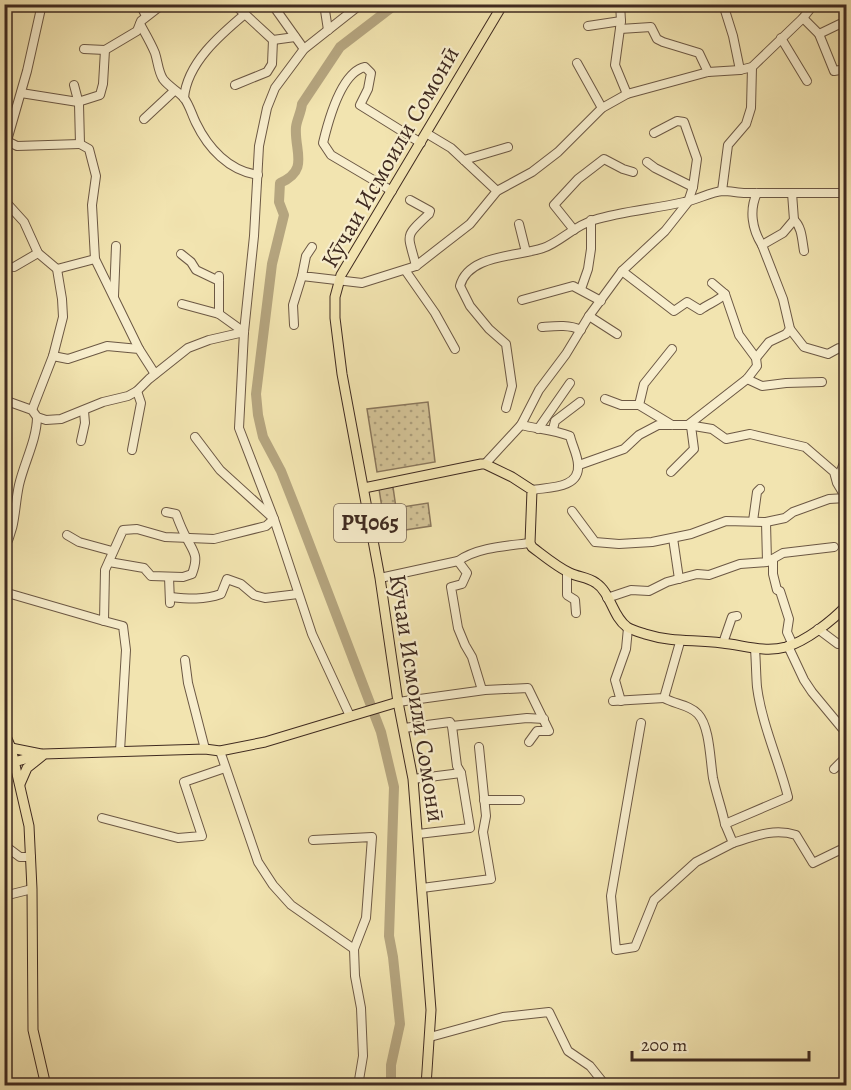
<svg xmlns="http://www.w3.org/2000/svg" width="851" height="1090" font-family="Alegreya,serif">
<style>
.park{fill:url(#park-dots);stroke:#8a775c;stroke-width:1.5}
.lines{fill:none;stroke-linecap:round;stroke-linejoin:round}
.river{stroke:#b5a57f;stroke-width:10}
.minor-casing{stroke:#6c5844;stroke-width:10}
.major-casing{stroke:#3f2a20;stroke-width:11}
.minor{stroke:#f7edcc;stroke-width:8}
.major{stroke:#f2e4b0;stroke-width:9}
.labels{text-anchor:middle;dominant-baseline:central;stroke-width:4.5;stroke-linejoin:round;paint-order:stroke}
.shield{fill:#f7edcc;stroke:#766454;stroke-width:1.5}
.shield-label{font-size:22px;font-weight:bold;fill:#3f2a20}
.street-label{font-size:24px;fill:#3f2a20;stroke:#f7edcc}
</style>
<defs>
<pattern id="park-dots" width="8" height="8" patternUnits="userSpaceOnUse" patternTransform="scale(1.5)"><rect width="8" height="8" fill="#d4c498"/><path d="M2 2h.1M6 6h.1" fill="none" stroke="#ad9f7c" stroke-width="1.8" stroke-linecap="round"/></pattern>
</defs>
<rect width="100%" height="100%" fill="#f2e4b0"/>
<filter id="stains"><feTurbulence type="fractalNoise" baseFrequency=".00333" numOctaves="4"/><feColorMatrix values="0 0 0 0 .2 0 0 0 0 .09 0 0 0 0 .02 0 0 0 .5 -.17"/></filter>
<radialGradient id="worn" r=".72"><stop offset=".6" stop-color="#630" stop-opacity="0"/><stop offset="1" stop-color="#630" stop-opacity=".3"/></radialGradient>
<g class="park">
<path d="M428 402 435 462 377 472 367 409Z"/>
<path d="M393 487 396 508 428 503 431 526 386 533 379 489Z"/>
</g>
<g class="lines">
<path class="river" d="M391 1086V1065L400 1024 393 957 389 936 394 787 381 732 296 509 281 471 263 437 258 415 256 394 272 264 284 215 279 202 280 183C310 170 294 151 296 127 297 119 301 113 302 104L340 47 396 4"/>
<g class="minor-casing">
<g id="minor">
<path d="M140 4 146 16"/>
<path d="M234 4 273 40 295 37"/>
<path d="M272 4 304 49"/>
<path d="M324 4 328 30"/>
<path d="M620 4 621 21 615 65 627 94"/>
<path d="M723 4 733 36 740 70"/>
<path d="M803 18 819 34 834 71 846 69"/>
<path d="M140 24C145 33 151 43 155 53 158 62 158 71 163 79 169 87 178 91 184 98 189 104 192 115 196 123 208 148 229 171 258 175"/>
<path d="M588 26 621 21"/>
<path d="M620 29 651 27 657 39 663 42 699 53 708 72"/>
<path d="M819 34 846 21"/>
<path d="M781 38 807 81"/>
<path d="M84 49 105 50"/>
<path d="M577 63 602 108"/>
<path d="M74 85 79 104 80 144 89 149 96 176 92 205 95 259 139 349"/>
<path d="M235 85 267 72 272 64 273 40"/>
<path d="M21 93 78 102 100 95 103 84 105 50 137 31 141 21 159 7 166 4"/>
<path d="M184 98C187 63 220 35 245 14"/>
<path d="M144 119 174 91"/>
<path d="M426 133 451 148 497 191"/>
<path d="M654 133 677 121 684 122 697 159 693 187"/>
<path d="M7 141 17 146 80 144"/>
<path d="M4 151 27 71 42 4"/>
<path d="M464 160 508 147"/>
<path d="M392 191 331 155 323 143C328 122 341 72 365 67L371 73 368 89 360 105 421 143"/>
<path d="M722 191 728 145 746 124 751 108 752 67"/>
<path d="M757 193C749 210 752 229 762 245"/>
<path d="M792 193 794 220 783 233 762 245 783 299 790 329 804 347 828 354 839 348H846"/>
<path d="M4 200 24 222 38 253 57 269 62 299 63 317 53 356"/>
<path d="M410 200 430 211 429 214C403 238 408 233 416 266"/>
<path d="M794 220C802 227 802 240 804 251"/>
<path d="M519 224 526 252"/>
<path d="M574 230 554 205 578 179 604 159 623 169 633 172"/>
<path d="M312 247 306 256 302 276 362 283 416 266 470 224 497 191 532 172 558 152 602 108 627 94 708 72 740 70 752 67 803 18 814 4"/>
<path d="M181 254 191 262 196 270 219 281"/>
<path d="M14 267 38 253"/>
<path d="M57 269 95 259"/>
<path d="M405 270 435 313 455 349"/>
<path d="M622 271 674 311 687 302 700 310C708 304 718 301 725 294"/>
<path d="M581 289 588 269 591 249V220"/>
<path d="M114 296 116 246"/>
<path d="M522 300 573 286 601 301"/>
<path d="M182 304 219 314 244 332"/>
<path d="M219 314V276"/>
<path d="M589 316 617 334"/>
<path d="M294 325 293 305 302 276"/>
<path d="M542 327C554 326 569 324 581 330"/>
<path d="M672 349 644 384 639 405 672 425"/>
<path d="M756 358 769 342 786 334 790 329"/>
<path d="M747 379 762 386 786 383 822 382"/>
<path d="M605 399 621 405H639"/>
<path d="M4 400 32 410 37 417 46 420 61 419 103 402 128 396 137 391 149 379 188 348 209 340 244 332"/>
<path d="M506 408 512 386 506 344 489 329 470 306 460 286C468 254 518 257 543 248 559 243 575 225 594 220 623 211 654 209 684 202 697 200 710 192 723 191 731 191 738 193 746 193 779 193 813 193 846 193"/>
<path d="M32 410 53 356 68 359 107 346 139 349 155 374"/>
<path d="M521 425C538 429 554 430 570 436 572 445 578 456 578 465 580 489 548 487 532 490"/>
<path d="M688 425 747 379 757 366 756 358 739 335 725 294 712 283"/>
<path d="M538 429 570 383"/>
<path d="M553 429 555 421 580 402"/>
<path d="M81 441 85 423 84 411"/>
<path d="M132 450 141 403 137 391"/>
<path d="M485 464 521 425 539 390 566 354 589 316 622 271 665 231 688 202 693 187 655 168 647 162"/>
<path d="M671 472 694 449 691 426"/>
<path d="M837 481 846 458"/>
<path d="M572 511 595 542 619 544 652 542 691 534 726 521 766 522 785 518 793 512 829 499 846 498 837 483 834 472 805 447 750 434 726 439 712 429 688 425H658L639 435 624 449 579 465"/>
<path d="M753 521 757 492 760 489"/>
<path d="M67 535 79 542 112 551"/>
<path d="M673 538 679 579"/>
<path d="M4 549C16 527 14 509 19 485 24 463 37 439 37 417"/>
<path d="M773 559V574L777 590 780 591 789 619 787 632 792 643"/>
<path d="M769 561 783 553 834 547"/>
<path d="M109 562 144 568 151 576 183 577 192 574C199 555 194 553 186 537 182 530 179 522 176 514L166 512"/>
<path d="M567 572V595L575 600 576 613"/>
<path d="M169 577 170 603"/>
<path d="M380 578 458 561"/>
<path d="M4 592 104 621 105 570 123 530 137 529 165 537 214 539 266 526 274 519 220 470 195 437"/>
<path d="M171 597C189 599 204 600 221 594L227 579 241 584 254 595 265 598 298 594"/>
<path d="M607 598 631 590 649 591 667 582 697 574 709 575 740 564 767 562 766 522"/>
<path d="M104 621 123 626 126 650 120 751"/>
<path d="M818 629 838 644 846 642"/>
<path d="M723 643 732 617 737 616"/>
<path d="M788 646 804 680 812 692 846 733"/>
<path d="M185 660 188 683 205 749"/>
<path d="M482 690 472 657 465 645 458 628 451 587 462 584 467 573 458 561C478 547 507 546 530 543"/>
<path d="M664 698C674 704 690 705 698 714 710 727 710 760 713 778 716 793 722 809 725 824"/>
<path d="M613 701 664 698 680 642"/>
<path d="M621 701 615 680 626 649 628 628"/>
<path d="M398 702 485 690 528 688 549 731H537L529 742"/>
<path d="M350 716 312 634 274 519 239 428 244 332 254 236 259 146 267 108 275 88 304 49 361 4"/>
<path d="M641 723 611 896 616 950 635 947 654 900 696 862 733 843 725 824 788 797C779 761 762 725 757 687 756 675 756 662 755 649"/>
<path d="M452 726 527 718 544 719"/>
<path d="M404 728 450 722 452 726 457 766 461 773 413 779"/>
<path d="M220 751 258 862 273 885 291 905 354 949"/>
<path d="M834 769 846 757"/>
<path d="M484 800H520"/>
<path d="M102 818 178 838 202 836 184 782 225 768"/>
<path d="M418 834 470 828 461 773"/>
<path d="M313 840 372 837 366 918 354 949 355 976 361 1008 363 1056 358 1086"/>
<path d="M733 843C755 836 774 828 796 835L813 863 846 847"/>
<path d="M4 845 20 857H31"/>
<path d="M422 888 491 879 483 832 486 816 479 747"/>
<path d="M4 896 32 889"/>
<path d="M430 1037 503 1017 549 1012 568 1051 590 1066 606 1086"/>
</g>
</g>
<g class="major-casing">
<g id="major">
<path d="M364 488 481 464H485L512 477 532 490 530 543 532 547C544 556 557 567 570 573 578 577 588 577 596 583 611 593 612 616 627 627 632 630 639 632 645 634 674 643 694 639 722 643 743 645 764 653 786 647 806 641 832 621 846 606"/>
<path d="M4 732 11 748 29 826 32 889 33 1030 46 1086"/>
<path d="M11 748 41 754"/>
<path d="M14 762 43 754 205 749 220 751 265 742 398 702"/>
<path d="M20 784 27 768 42 756"/>
<path d="M426 1086 431 1010 413 779 398 702 380 578 342 374 335 318V297L341 275 503 4"/>
</g>
</g>
<use href="#minor" class="minor"/>
<use href="#major" class="major"/>
</g>
<g class="labels">
<rect class="shield" x="334" y="504" width="72" height="38" rx="4.5"/>
<g class="shield-label">
<text x="370" y="523">РҶ065</text>
</g>
<g class="street-label">
<text transform="translate(390 157) rotate(-60)">Кӯчаи Исмоили Сомонӣ</text>
<text transform="translate(417 698) rotate(81)">Кӯчаи Исмоили Сомонӣ</text>
</g>
</g>
<rect width="851" height="1090" fill="none" stroke="#f2e4b0" stroke-width="24"/>
<rect x="6" y="6" width="839" height="1078" fill="none" stroke="#3f2a20" stroke-width="3"/>
<rect x="12" y="12" width="827" height="1066" fill="none" stroke="#3f2a20" stroke-width="1.5"/>
<path d="M632 1051v9h177v-9" fill="none" stroke="#3f2a20" stroke-width="3"/>
<text x="641" y="1051" font-size="18" fill="#3f2a20" stroke="#f7edcc" stroke-width="4.5" paint-order="stroke">200 m</text>
<rect width="100%" height="100%" filter="url(#stains)"/>
<rect width="100%" height="100%" fill="url(#worn)"/>
</svg>
